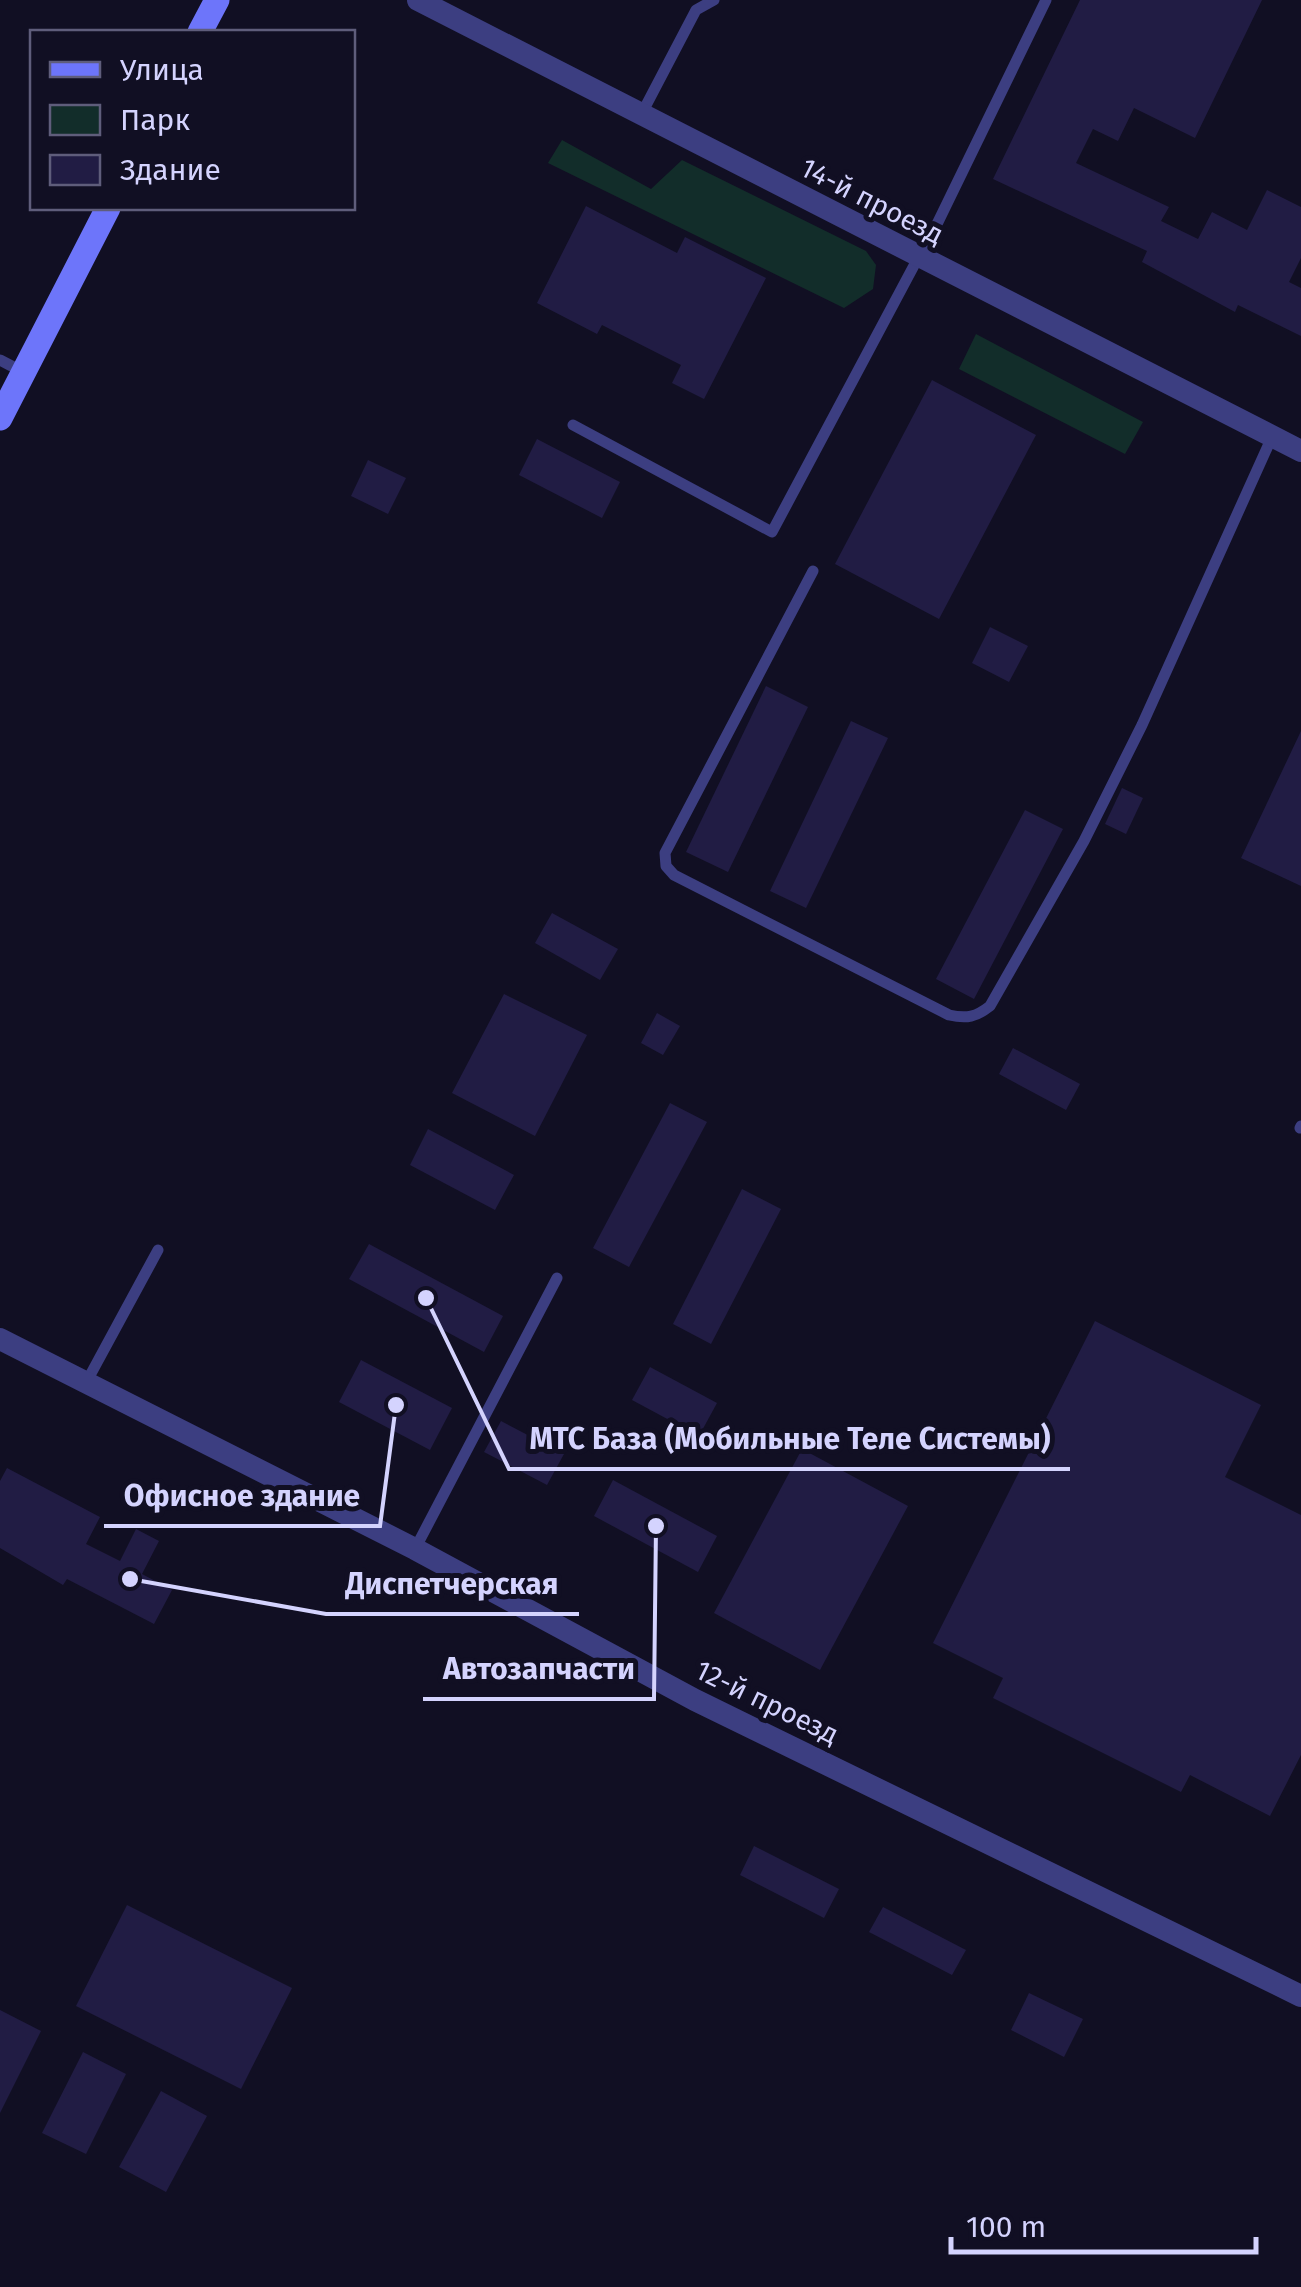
<svg xmlns="http://www.w3.org/2000/svg" width="1301" height="2287" font-family="'Fira Sans',sans-serif">
<style>
.green{fill:#122d2a}
.building{fill:#211c44}
.lines{fill:none;stroke-linecap:round;stroke-linejoin:round}
.lane{stroke:#3c3e81;stroke-width:11}
.street{stroke:#3c3e81;stroke-width:22}
.secondary{stroke:#6d75fa;stroke-width:25}
.labels{text-anchor:middle;dominant-baseline:central;stroke-width:10;stroke-linejoin:round;paint-order:stroke}
.street-label{font-size:28px;fill:#d4d3fe;stroke:#110f23}
.leader{fill:none;stroke:#d4d3fe;stroke-width:4}
.callout-dot{fill:#d4d3fe;stroke:#110f23;stroke-width:4}
.callout-label{font-size:30px;text-anchor:middle;font-weight:bold;fill:#d4d3fe;stroke:#110f23;stroke-width:10;stroke-linejoin:round;paint-order:stroke}
</style>
<rect width="100%" height="100%" fill="#110f23"/>
<g class="green">
<path d="M562 140 651 189 682 160 866 251 876 265 873 289 844 308 548 163Z"/>
<path d="M976 334 1143 422 1125 454 959 369Z"/>
</g>
<g class="building">
<path d="M1080 0H1262L1195 138 1134 108 1118 141 1093 129 1076 163 1169 207 1161 221 1198 239 1212 212 1247 230 1267 190 1301 207V258L1289 282 1301 288V336L1238 305 1235 312 1142 262 1147 251 993 179Z"/>
<path d="M586 206 677 253 685 237 766 278 704 399 672 383 681 365 602 325 597 334 537 303Z"/>
<path d="M932 380 1036 435 939 619 835 564Z"/>
<path d="M537 439 620 482 602 518 519 475Z"/>
<path d="M368 460 406 478 388 514 351 496Z"/>
<path d="M990 627 1028 646 1009 682 972 663Z"/>
<path d="M766 686 808 707 728 872 686 852Z"/>
<path d="M851 721 888 738 806 908 770 891Z"/>
<path d="M1301 731V886L1241 858Z"/>
<path d="M1122 788 1143 798 1126 834 1105 824Z"/>
<path d="M1025 810 1063 829 974 999 936 979Z"/>
<path d="M552 913 618 949 600 980 535 943Z"/>
<path d="M504 994 587 1035 535 1136 452 1093Z"/>
<path d="M657 1013 680 1026 663 1055 641 1043Z"/>
<path d="M1013 1048 1080 1084 1066 1110 999 1074Z"/>
<path d="M670 1103 707 1122 629 1267 593 1248Z"/>
<path d="M428 1129 514 1175 495 1210 410 1165Z"/>
<path d="M742 1189 781 1209 711 1344 673 1324Z"/>
<path d="M369 1244 503 1316 484 1352 349 1279Z"/>
<path d="M1095 1321 1261 1405 1225 1477 1301 1515V1755L1270 1816 1190 1775 1181 1792 993 1698 1003 1678 933 1643Z"/>
<path d="M361 1360 452 1408 430 1450 339 1402Z"/>
<path d="M650 1367 717 1403 699 1436 632 1400Z"/>
<path d="M501 1421 564 1454 547 1485 484 1452Z"/>
<path d="M802 1449 908 1506 820 1670 714 1613Z"/>
<path d="M7 1468 100 1517 86 1544 120 1561 136 1529 159 1541 142 1574 172 1590 154 1624 67 1579 63 1585 0 1548V1481Z"/>
<path d="M613 1480 717 1536 698 1572 594 1516Z"/>
<path d="M754 1846 839 1889 824 1918 740 1875Z"/>
<path d="M127 1905 292 1988 241 2089 76 2006Z"/>
<path d="M883 1907 966 1950 952 1975 869 1932Z"/>
<path d="M1029 1993 1083 2019 1064 2057 1011 2030Z"/>
<path d="M0 2010 41 2031 0 2113Z"/>
<path d="M83 2052 126 2074 86 2154 42 2133Z"/>
<path d="M161 2091 207 2116 166 2192 119 2167Z"/>
</g>
<g class="lines">
<g class="lane">
<path d="M641 115 696 10 714 0"/>
<path d="M921 257 1046 0"/>
<path d="M0 360 23 372"/>
<path d="M573 425 772 532 918 258"/>
<path d="M813 571 665 853 666 866 674 875 949 1015C967 1019 976 1017 990 1006L1084 841 1142 725 1272 437"/>
<path d="M1300 1128 1301 1126"/>
<path d="M87 1381 158 1250"/>
<path d="M415 1549 557 1278"/>
</g>
<g class="street">
<path d="M418 0 1301 451"/>
<path d="M0 1339 415 1549 695 1700 1301 1996"/>
</g>
<g class="secondary">
<path d="M200 32 217 0"/>
<path d="M0 418 108 208"/>
</g>
</g>
<g class="labels">
<g class="street-label">
<text transform="translate(872 201) rotate(27)">14-й проезд</text>
<text transform="translate(767 1702) rotate(26)">12-й проезд</text>
</g>
</g>
<path class="leader" d="M426 1298L509 1469H1070M396 1405L380 1526H104M130 1579L326 1614H579M656 1526L654 1699H423"/>
<g class="callout-dot">
<circle cx="426" cy="1298" r="10"/>
<circle cx="396" cy="1405" r="10"/>
<circle cx="130" cy="1579" r="10"/>
<circle cx="656" cy="1526" r="10"/>
</g>
<g class="callout-label">
<text x="790" y="1449">МТС База (Мобильные Теле Системы)</text>
<text x="242" y="1506">Офисное здание</text>
<text x="452" y="1594">Диспетчерская</text>
<text x="539" y="1679">Автозапчасти</text>
</g>
<rect x="30" y="30" width="325" height="180" fill="#110f23" stroke="#5f5d7b" stroke-width="2.5"/>
<rect x="50" y="62" width="50" height="15" fill="#6d75fa" stroke="#5f5d7b" stroke-width="2.5"/>
<text x="120" y="80" font-size="30" fill="#d4d3fe">Улица</text>
<rect x="50" y="105" width="50" height="30" fill="#122d2a" stroke="#5f5d7b" stroke-width="2.5"/>
<text x="120" y="130" font-size="30" fill="#d4d3fe">Парк</text>
<rect x="50" y="155" width="50" height="30" fill="#211c44" stroke="#5f5d7b" stroke-width="2.5"/>
<text x="120" y="180" font-size="30" fill="#d4d3fe">Здание</text>
<path d="M951 2237v15h305v-15" fill="none" stroke="#d4d3fe" stroke-width="5"/>
<text x="966" y="2237" font-size="30" fill="#d4d3fe" stroke="#110f23" stroke-width="8" paint-order="stroke">100 m</text>
</svg>
